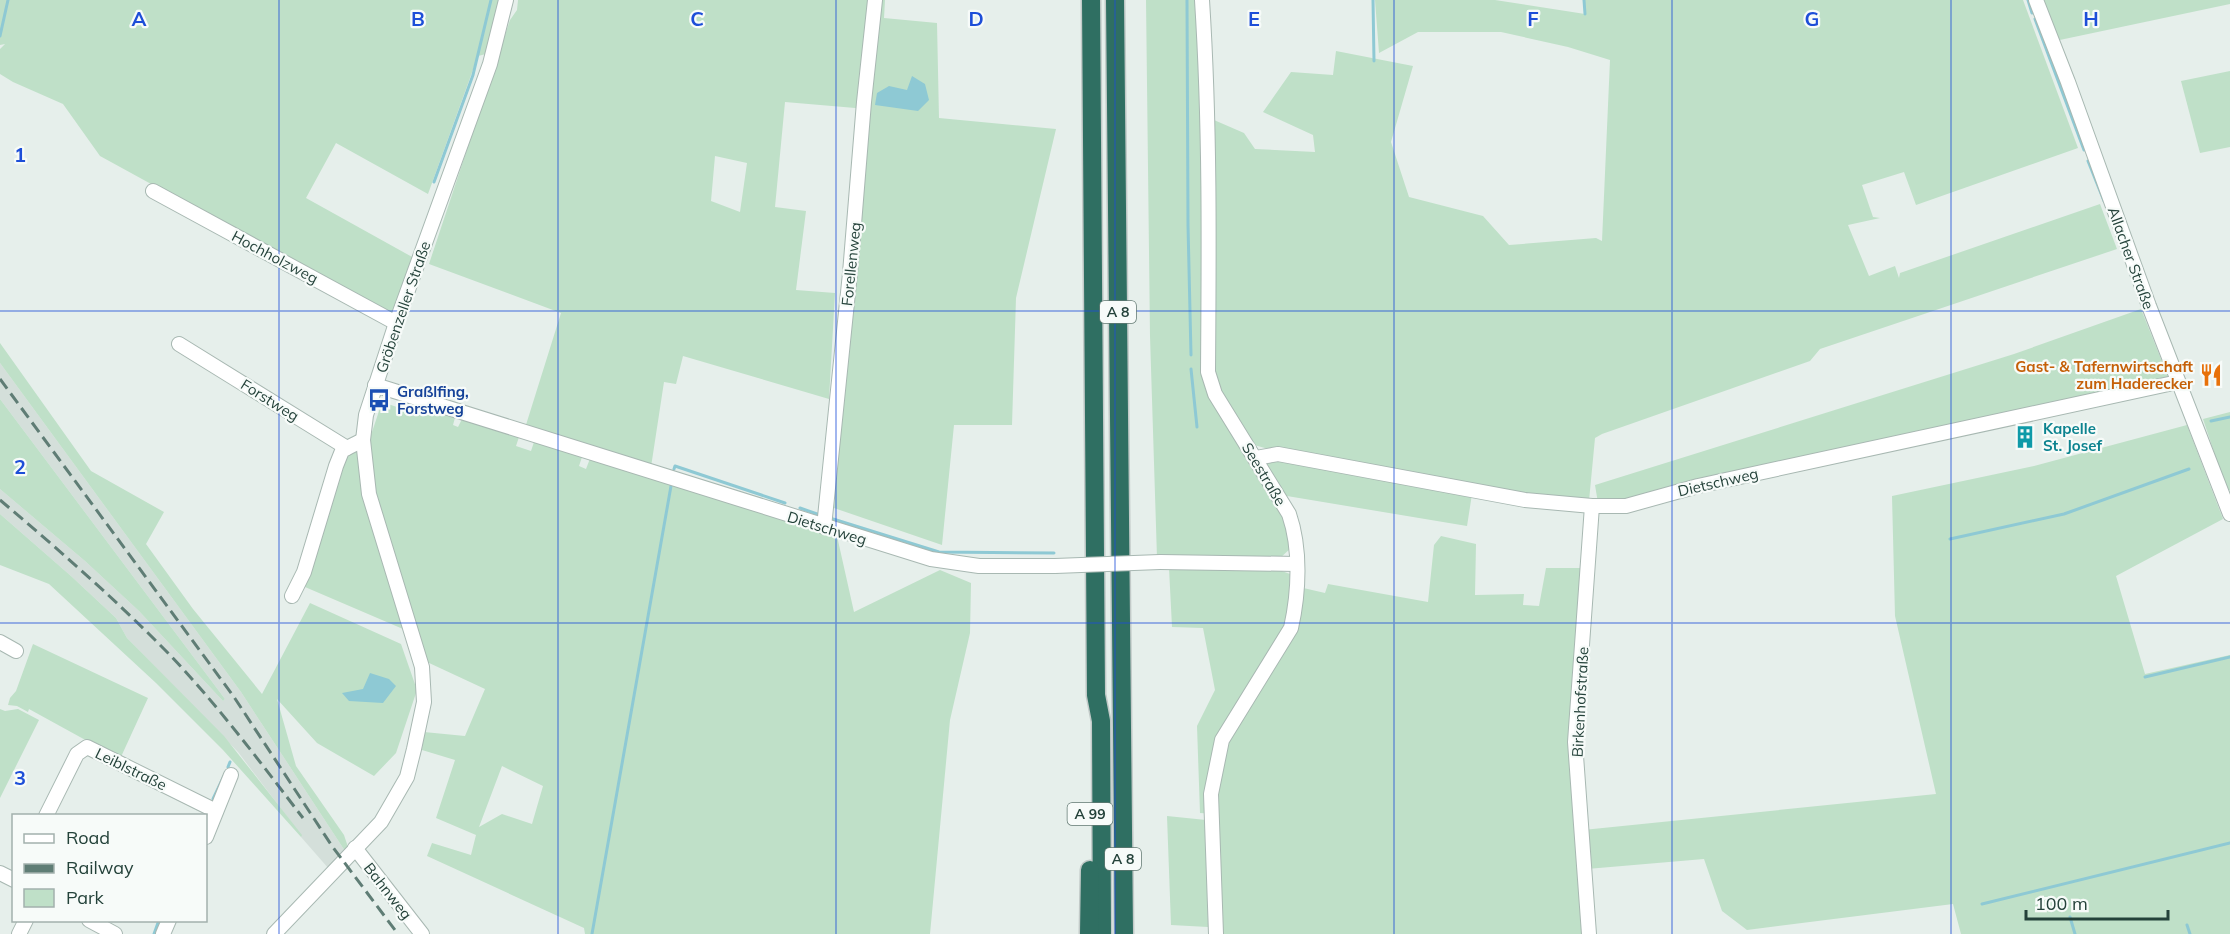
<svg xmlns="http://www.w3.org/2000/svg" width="2230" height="934" font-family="Mulish,sans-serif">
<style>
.built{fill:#d4dfda}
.green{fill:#bfe0c8;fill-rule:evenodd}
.water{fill:#8ec9d4}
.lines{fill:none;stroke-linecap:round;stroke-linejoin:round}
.stream{stroke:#8ec9d4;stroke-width:3}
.minor-casing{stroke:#a8b8b2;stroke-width:16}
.highway-casing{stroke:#c2cac8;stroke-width:21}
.minor{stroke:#fff;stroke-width:14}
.highway{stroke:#2f6f62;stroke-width:18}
.rail{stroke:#5f7d75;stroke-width:3;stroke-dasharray:12 6;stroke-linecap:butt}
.minor-bridge-casing{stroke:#a8b8b2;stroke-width:16;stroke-linecap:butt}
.minor-bridge{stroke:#fff;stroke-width:14}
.grid{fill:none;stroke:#1d4ed8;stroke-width:1.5;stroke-opacity:0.55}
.labels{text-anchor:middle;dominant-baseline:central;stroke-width:4.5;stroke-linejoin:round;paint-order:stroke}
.shield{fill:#f7fbf9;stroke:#637a73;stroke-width:1.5}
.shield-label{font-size:14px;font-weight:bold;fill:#24423a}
.street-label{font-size:15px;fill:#24423a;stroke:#f7fbf9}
.food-label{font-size:15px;font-weight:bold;fill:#c56008;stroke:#f7fbf9;text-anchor:end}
.transit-label{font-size:15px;font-weight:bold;fill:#164399;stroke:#f7fbf9;text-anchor:start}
.culture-label{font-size:15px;font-weight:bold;fill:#0d838f;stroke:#f7fbf9;text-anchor:start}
.grid-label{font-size:20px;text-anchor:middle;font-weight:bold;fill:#1d4ed8;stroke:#f7fbf9;stroke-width:4.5;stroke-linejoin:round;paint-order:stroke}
</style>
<rect width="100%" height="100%" fill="#e6efeb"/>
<path class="built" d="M0 363 241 692 345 851 329 869 301 837V835L238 752 127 638 116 618 71 576 0 514V489L85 561 139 611 223 701 225 699 0 399Z"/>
<g class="green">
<path d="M0 0H500L486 54 478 56 428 194 336 143 306 198 414 258 393 313 388 314 100 156 63 104 13 82 0 74V49L5 44 0 45Z"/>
<path d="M518 0H885L884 18 937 23 939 118 1056 129 1016 298 1012 425H954L942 545 834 508 867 109 785 102 775 207 806 211 796 290 835 293 829 399 683 356 676 384 664 382 651 467 525 428 561 313 429 264 510 20 517 10ZM715 156 747 163 740 212 711 201Z"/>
<path d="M1146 0H1198L1204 84V374L1293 533 1292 547 1279 559H1195L1176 555 1157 558 1150 336Z"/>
<path d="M1375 0H1495L1585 14 1584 0H2023L2078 148 1916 205 1904 172 1862 185 1873 217 1880 218 1848 225 1869 276 1895 266 1899 278 1900 273 2100 204 2117 249 1820 349 1810 361 1602 434 1595 438 1589 501 1525 496 1283 453 1247 443 1210 373 1214 120 1244 133 1255 149 1315 152 1313 135 1263 112 1291 72 1333 75 1336 51 1413 66 1391 142 1409 197 1483 216 1509 245 1596 238 1602 241 1610 60 1568 47 1501 32H1418L1379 53Z"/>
<path d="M2040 0H2230V4L2055 41Z"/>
<path d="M2230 71V147L2200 153 2181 81Z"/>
<path d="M2141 309 2169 379 1633 499 1598 503 1595 485 2014 354Z"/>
<path d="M0 343 91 471 164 512 146 544 193 609 262 694 310 603 401 644 417 690 396 753 374 776 317 743 277 699 296 766 344 835 348 847 345 851 241 692 0 363Z"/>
<path d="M0 399 225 699 223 701 139 611 85 561 0 489Z"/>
<path d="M406 399 456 414 453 425 458 427 463 417 520 434 516 446 531 451 535 439 583 454 579 466 586 469 591 456 837 536 854 612 940 570 971 583 970 633 950 720 930 934H585L584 928 427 856 432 843 471 855 476 835 436 818 455 760 422 750 424 732 465 736 485 689 427 662 417 635 305 587 340 460 368 444 382 402 403 409ZM502 766 543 786 532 824 502 814 479 827Z"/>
<path d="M2230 412V490L2227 491 2203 419Z"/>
<path d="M2187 425 2223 519 2116 576 2145 674 2230 655V934H1961L1953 904 1747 930 1722 911 1704 859 1587 869 1583 830 1936 794 1895 616 1892 496 2034 466Z"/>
<path d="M1269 459 1472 494 1467 526 1281 495 1264 469Z"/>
<path d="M0 514 71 576 116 618 127 638 224 736 302 835 301 837 223 750 156 683 49 584 0 565Z"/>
<path d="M1441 536 1476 544 1475 595 1524 594 1523 605 1539 606 1546 568H1581L1579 644 1584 934H1221L1216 814 1200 813 1197 726 1215 690 1203 628 1172 627 1169 568 1279 570 1290 574 1289 616 1254 684 1291 631 1299 587 1325 593 1328 584 1428 602 1434 545Z"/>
<path d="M33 644 148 698 120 759 29 709 28 712 17 706 8 705 10 698 16 691Z"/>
<path d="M0 709 5 711 18 709 39 720 0 798Z"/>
<path d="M1167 816 1206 820 1208 927 1171 925Z"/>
</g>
<g class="water">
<path d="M912 76 925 84 929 100 918 111 875 105 877 93 889 86 907 90Z"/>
<path d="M370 673 389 679 396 686 383 703 349 701 342 693 363 689Z"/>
</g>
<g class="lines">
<g class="stream">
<path d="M1187 0 1188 225 1191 355"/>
<path d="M1373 0 1374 61"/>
<path d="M1584 0 1585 14"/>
<path d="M2028 0 2032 13"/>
<path d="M2035 19 2084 150"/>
<path d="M0 36 8 0"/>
<path d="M2088 161 2104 201"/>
<path d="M434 182 473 75 491 0"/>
<path d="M1191 369 1197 427"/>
<path d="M2211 421 2230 417"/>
<path d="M674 469 675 466 785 503"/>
<path d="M800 508 820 515"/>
<path d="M833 519 939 552 1054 553"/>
<path d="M1950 539 2064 514 2189 469"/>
<path d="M2145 677 2230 657"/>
<path d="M228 767 230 762"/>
<path d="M213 799 224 776"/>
<path d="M1982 904 2230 843"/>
<path d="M2070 917 2075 934"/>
<path d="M2187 925 2190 934"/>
<path d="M154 934 159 920"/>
<path d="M592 934 671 486"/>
</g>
<g class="minor-casing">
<g id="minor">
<path d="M1202 0C1210 124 1209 248 1208 372L1215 394 1289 514C1301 549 1299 592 1291 628L1222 740 1211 794 1216 934"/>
<path d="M2036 0 2068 82 2149 306 2230 514"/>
<path d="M153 191 396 323"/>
<path d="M179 344 347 448 363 440"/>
<path d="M375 385 931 559 979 566H1055"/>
<path d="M1256 458 1278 454 1525 500 1592 506H1626L1698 486 2178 382"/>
<path d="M824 527 850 273 864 102 875 0"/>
<path d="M1160 562 1297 564"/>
<path d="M292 596 304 572 336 466 342 451 347 448"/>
<path d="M0 642 16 651"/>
<path d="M46 816 77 754 87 747 216 811"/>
<path d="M206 837 231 775"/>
<path d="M355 848 422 934"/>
<path d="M0 873 14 880"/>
<path d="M89 920 115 934"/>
<path d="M19 934 26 920"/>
<path d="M163 934 169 920"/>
<path d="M274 934 381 822 407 777 414 749 424 702 422 667 369 494 363 440 366 415 396 323 490 64 506 0"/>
<path d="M1589 934 1575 742 1592 506"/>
</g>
</g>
<g class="highway-casing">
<g id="highway">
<path d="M1091 0 1096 695 1101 721 1102 934"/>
<path d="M1115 0 1124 934"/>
<path d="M1089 934 1090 870"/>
</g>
</g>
<use href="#minor" class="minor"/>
<use href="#highway" class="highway"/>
<g class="rail">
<path d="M0 379 234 697 332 846 398 934"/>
<path d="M0 500C58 549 115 599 168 653 217 704 260 762 303 818"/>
</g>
<g class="minor-bridge-casing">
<path id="minor-bridge" d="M1055 566 1160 562"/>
</g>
<use href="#minor-bridge" class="minor-bridge"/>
</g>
<path class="grid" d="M279 0V934M558 0V934M836 0V934M1115 0V934M1394 0V934M1672 0V934M1951 0V934M0 311H2230M0 623H2230"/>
<defs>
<g id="restaurant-bare" transform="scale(1.8)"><path d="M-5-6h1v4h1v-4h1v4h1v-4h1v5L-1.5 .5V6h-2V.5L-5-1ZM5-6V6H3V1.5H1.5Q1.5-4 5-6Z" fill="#e8710a" stroke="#f7fbf9" stroke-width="2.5" paint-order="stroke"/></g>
<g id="bus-bare" transform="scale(1.8)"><path d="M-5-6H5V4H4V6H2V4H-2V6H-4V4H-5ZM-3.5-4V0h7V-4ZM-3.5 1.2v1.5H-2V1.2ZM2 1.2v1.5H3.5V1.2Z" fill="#1a4fb4" stroke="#f7fbf9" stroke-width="2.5" paint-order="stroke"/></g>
<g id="building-bare" transform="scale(1.8)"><path d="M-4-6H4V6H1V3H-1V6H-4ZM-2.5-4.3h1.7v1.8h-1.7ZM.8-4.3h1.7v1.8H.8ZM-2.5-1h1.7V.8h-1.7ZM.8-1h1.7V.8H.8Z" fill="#0f9aa8" stroke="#f7fbf9" stroke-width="2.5" paint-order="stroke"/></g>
</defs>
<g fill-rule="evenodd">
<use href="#restaurant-bare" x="2211" y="375"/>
<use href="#bus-bare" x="379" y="400"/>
<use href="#building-bare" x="2025" y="437"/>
</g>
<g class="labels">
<g class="shield">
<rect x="1100" y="301" width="36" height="22" rx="4.5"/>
<rect x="1067.5" y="803" width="45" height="22" rx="4.5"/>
<rect x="1105" y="848" width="36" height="22" rx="4.5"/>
</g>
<g class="shield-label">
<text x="1118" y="312">A 8</text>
<text x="1090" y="814">A 99</text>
<text x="1123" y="859">A 8</text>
</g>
<g class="street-label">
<text transform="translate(275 257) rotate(28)">Hochholzweg</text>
<text transform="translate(2131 258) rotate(70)">Allacher Straße</text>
<text transform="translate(851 264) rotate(-84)">Forellenweg</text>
<text transform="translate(403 307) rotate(-71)">Gröbenzeller Straße</text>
<text transform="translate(270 400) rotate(32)">Forstweg</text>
<text transform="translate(1264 474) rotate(59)">Seestraße</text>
<text transform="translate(1718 482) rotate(-13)">Dietschweg</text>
<text transform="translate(827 528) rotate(17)">Dietschweg</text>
<text transform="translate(1580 702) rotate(-87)">Birkenhofstraße</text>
<text transform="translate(131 769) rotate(26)">Leiblstraße</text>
<text transform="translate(388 891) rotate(52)">Bahnweg</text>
</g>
<g class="food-label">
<text x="2193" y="366">Gast- &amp; Tafernwirtschaft<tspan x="2193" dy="17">zum Haderecker</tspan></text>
</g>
<g class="transit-label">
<text x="397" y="391">Graßlfing,<tspan x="397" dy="17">Forstweg</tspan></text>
</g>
<g class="culture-label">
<text x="2043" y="428">Kapelle<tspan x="2043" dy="17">St. Josef</tspan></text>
</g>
</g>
<g class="grid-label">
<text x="139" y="26">A</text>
<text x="418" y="26">B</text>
<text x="697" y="26">C</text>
<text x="976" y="26">D</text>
<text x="1254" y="26">E</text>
<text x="1533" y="26">F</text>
<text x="1812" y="26">G</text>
<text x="2091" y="26">H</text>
<text x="20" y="162">1</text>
<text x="20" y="474">2</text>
<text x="20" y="785">3</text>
</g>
<rect x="12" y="814" width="195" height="108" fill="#f7fbf9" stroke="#a3b1ad" stroke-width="1.5"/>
<rect x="24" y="834" width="30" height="9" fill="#ffffff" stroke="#a3b1ad" stroke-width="1.5"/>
<text x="66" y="844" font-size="18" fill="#24423a">Road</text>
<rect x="24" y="864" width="30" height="9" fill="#5f7d75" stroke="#a3b1ad" stroke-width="1.5"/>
<text x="66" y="874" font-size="18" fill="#24423a">Railway</text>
<rect x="24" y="889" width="30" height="18" fill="#bfe0c8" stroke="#a3b1ad" stroke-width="1.5"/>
<text x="66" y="904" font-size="18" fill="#24423a">Park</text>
<path d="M2026 910v9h142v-9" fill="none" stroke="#24423a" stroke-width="3"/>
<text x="2035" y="910" font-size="18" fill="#24423a" stroke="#f7fbf9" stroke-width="4.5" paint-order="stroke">100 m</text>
</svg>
